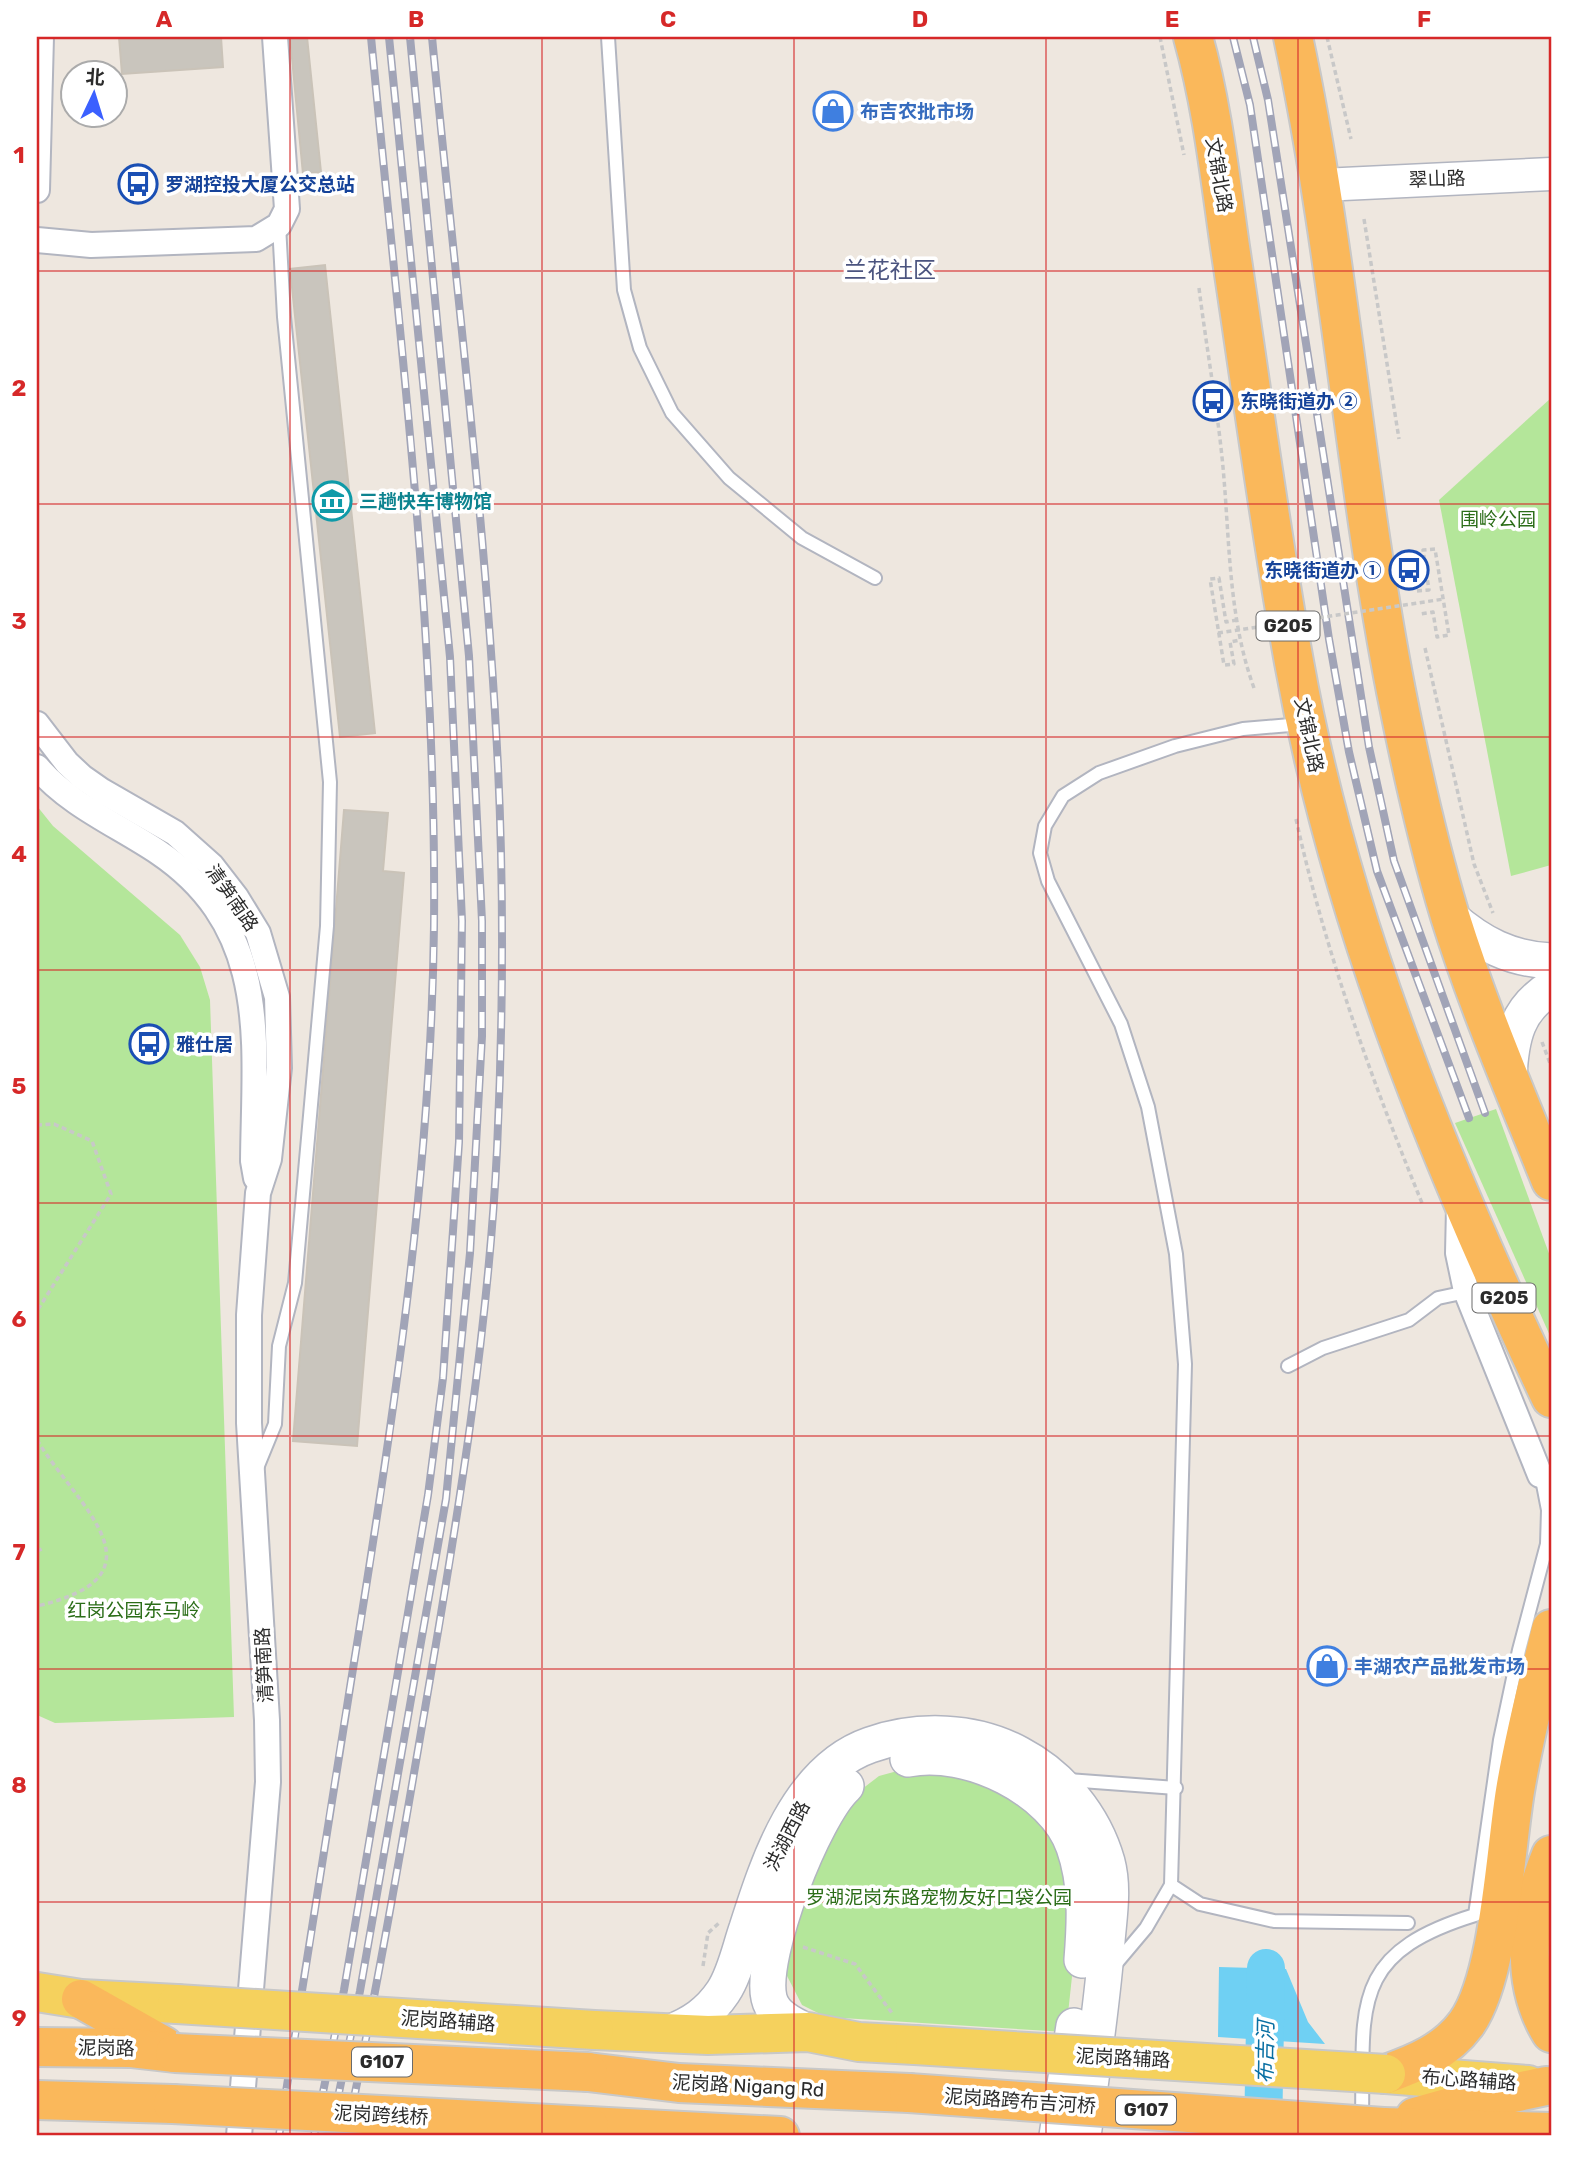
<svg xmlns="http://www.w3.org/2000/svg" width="1588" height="2173" font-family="Rubik,'Noto Sans SC',sans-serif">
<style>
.green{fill:#b4e69a}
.water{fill:#6fd0f3}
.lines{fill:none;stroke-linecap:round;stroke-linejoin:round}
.river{stroke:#6fd0f3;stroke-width:38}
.building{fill:#c9c5bd;stroke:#cac3b8;stroke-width:2}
.service-casing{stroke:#b2b5c0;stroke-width:16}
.minor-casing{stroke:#b2b5c0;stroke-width:28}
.tertiary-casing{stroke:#b2b5c0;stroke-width:35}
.secondary-casing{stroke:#b2b5c0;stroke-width:38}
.primary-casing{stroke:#c8c8c8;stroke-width:42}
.trunk-casing{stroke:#c8c8c8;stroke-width:42}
.path{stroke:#c8c8c8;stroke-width:3.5;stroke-dasharray:5 3.5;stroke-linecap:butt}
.service{stroke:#fff;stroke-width:12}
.minor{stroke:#fff;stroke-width:24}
.tertiary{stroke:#fff;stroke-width:32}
.secondary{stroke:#fff;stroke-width:35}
.primary{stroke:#f5d15d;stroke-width:38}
.trunk{stroke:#fab85b;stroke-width:38}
.rail-casing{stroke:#a1a4b7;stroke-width:8}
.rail{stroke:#fff;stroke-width:5;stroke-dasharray:16;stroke-linecap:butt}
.primary-bridge-casing{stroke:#c8c8c8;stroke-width:42;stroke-linecap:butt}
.trunk-bridge-casing{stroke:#c8c8c8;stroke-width:42;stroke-linecap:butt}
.path-bridge{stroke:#c8c8c8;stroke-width:3.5;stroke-dasharray:5 3.5;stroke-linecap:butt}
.primary-bridge{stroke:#f5d15d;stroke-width:38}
.trunk-bridge{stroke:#fab85b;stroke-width:38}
.grid{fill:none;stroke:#d62828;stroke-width:2;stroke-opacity:0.55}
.labels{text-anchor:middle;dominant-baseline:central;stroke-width:7;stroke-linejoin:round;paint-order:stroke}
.shield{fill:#fff;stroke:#6b6b6b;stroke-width:2}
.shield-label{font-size:18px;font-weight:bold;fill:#2c2c2c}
.shop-label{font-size:19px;font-weight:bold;fill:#366cbe;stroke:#fff;text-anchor:start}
.street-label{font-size:19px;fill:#2c2c2c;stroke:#fff}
.transit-label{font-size:19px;font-weight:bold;fill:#164399;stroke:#fff;text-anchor:start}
.culture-label{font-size:19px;font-weight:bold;fill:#0d838f;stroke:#fff;text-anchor:start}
.park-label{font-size:19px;fill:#2b6d18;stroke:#fff}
.water-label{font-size:21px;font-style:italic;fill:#096fa3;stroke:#fff}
.quarter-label{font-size:23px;fill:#4b547f;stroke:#fff}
.neatline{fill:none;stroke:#d62828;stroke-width:2.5}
.grid-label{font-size:23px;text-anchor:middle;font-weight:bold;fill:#d62828}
</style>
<rect width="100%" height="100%" fill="#eee7df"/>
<g class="green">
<path d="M1551 398V865L1511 876 1439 500Z"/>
<path d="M37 806 53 826 180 935 200 967 210 1000 234 1717 55 1723 37 1715Z"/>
<path d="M1496 1109 1551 1259V1338L1455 1123Z"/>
<path d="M912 1767 982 1777 1048 1822 1079 1912 1066 2032 826 2017 802 2005 786 1974 794 1929 824 1840 853 1796 879 1776Z"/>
</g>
<path class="water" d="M1219 1967 1286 1969 1308 2022 1325 2044 1218 2037Z"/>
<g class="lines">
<path class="river" d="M1263 2136 1266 1968"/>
</g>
<g class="building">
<path d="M119 37H221L223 67 122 74Z"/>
<path d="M290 37H307L321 172 303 174Z"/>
<path d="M325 265 375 733 340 737 290 269Z"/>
<path d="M344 810 388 813 383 871 404 873 357 1446 293 1441Z"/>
</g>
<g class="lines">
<g class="service-casing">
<g id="service">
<path d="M608 37 624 290 640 348 672 413 729 478 802 538 875 578"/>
<path d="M1288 1366 1323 1348 1409 1320 1438 1298 1471 1291"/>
<path d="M257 1468 275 1424 279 1346 295 1283 327 926 330 782 284 317 279 225"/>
<path d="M1068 1780 1176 1788"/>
<path d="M1171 1885 1200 1904 1274 1921 1408 1923"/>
<path d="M1114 1966 1146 1928 1171 1885 1185 1364 1176 1254 1148 1107 1121 1024 1048 881 1040 853 1045 826 1063 796 1099 773 1175 746 1243 729 1302 724"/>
<path d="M1362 2121C1364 2007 1348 1954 1475 1915L1500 1740 1519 1650 1547 1544 1548 1510 1541 1474"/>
</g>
</g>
<g class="minor-casing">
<g id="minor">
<path d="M37 190 41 37"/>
<path d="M37 240 91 245 256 239 279 225 287 209 275 37"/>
<path d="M37 724 67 763 82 777 102 791 175 833 212 866 236 897 258 933 277 997 279 1068 269 1159 258 1193 249 1315V1423L267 1720 268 1782 239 2136"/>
<path d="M37 767C71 806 116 824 158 852 272 929 254 1043 253 1161L256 1178"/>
<path d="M1459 1208 1458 1253 1466 1291 1540 1475"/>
</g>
</g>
<g class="tertiary-casing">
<path id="tertiary" d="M1322 185 1551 174"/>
</g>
<g class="secondary-casing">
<g id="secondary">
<path d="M1450 917C1481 944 1510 959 1551 961"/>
<path d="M1509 1076C1511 1037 1517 1009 1551 988"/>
<path d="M908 1759C967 1747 1054 1789 1074 1847 1087 1884 1085 1922 1082 1960"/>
<path d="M808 2032C793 2025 773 2016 769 1998 759 1955 814 1815 846 1786"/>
<path d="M669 2033C692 2024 709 2013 723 1992 735 1974 740 1948 747 1928 768 1862 798 1770 870 1745 918 1728 975 1730 1019 1754 1061 1776 1094 1816 1107 1862 1114 1888 1109 1916 1107 1941 1102 2007 1092 2071 1083 2136"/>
<path d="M1057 2136 1074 2026"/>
</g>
</g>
<g class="primary-casing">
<g id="primary">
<path d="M37 1992 81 1999 177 2004"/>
<path d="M594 2030 708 2035 808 2032 859 2042 915 2045"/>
<path d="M1386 2074 1528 2085"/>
</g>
</g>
<g class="trunk-casing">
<g id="trunk">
<path d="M1193 37C1212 104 1220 177 1230 247 1251 385 1269 524 1294 662 1340 920 1440 1163 1551 1398"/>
<path d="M1293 37C1339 253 1354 474 1396 691 1411 767 1428 843 1450 916 1478 1006 1516 1094 1551 1181"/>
<path d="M1551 1855C1528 1910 1518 1980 1551 2033"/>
<path d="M81 1999 164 2046"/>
<path d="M37 2047 131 2048 175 2053"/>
<path d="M588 2072 679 2083 909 2093"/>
<path d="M1386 2074C1417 2063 1446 2051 1466 2024 1500 1977 1505 1851 1515 1791 1524 1736 1538 1683 1551 1629"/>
<path d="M37 2100 173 2104"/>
<path d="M1415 2117 1461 2104 1546 2086"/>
<path d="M589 2126 780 2136"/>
<path d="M1383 2127 1551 2132"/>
</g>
</g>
<g class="path">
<path d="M1160 37 1184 155"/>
<path d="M1327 37 1351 139"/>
<path d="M1364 219 1399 439"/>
<path d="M1199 288C1206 344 1216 400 1222 457 1230 534 1227 614 1254 688"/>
<path d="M1417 591 1429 590 1423 550 1435 549 1449 635 1437 637 1433 612 1420 614"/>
<path d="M1237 620 1226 622 1219 578 1210 579 1224 665 1234 664 1230 642 1240 640"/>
<path d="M1425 648 1474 864 1493 913"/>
<path d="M1296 819C1325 951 1371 1078 1422 1203"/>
<path d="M1542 1042 1551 1066"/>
<path d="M37 1125 54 1124 92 1141 111 1194 37 1311"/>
<path d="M37 1440C77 1506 171 1575 37 1606"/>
<path d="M37 1551 42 1549"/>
<path d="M803 1947 855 1964 892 2013"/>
<path d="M703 1966 708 1933 719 1923"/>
</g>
<use href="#service" class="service"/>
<use href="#minor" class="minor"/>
<use href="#tertiary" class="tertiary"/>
<use href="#secondary" class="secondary"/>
<use href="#primary" class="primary"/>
<use href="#trunk" class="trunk"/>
<g class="rail-casing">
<g id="rail">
<path d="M1233 37 1250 105 1329 639 1349 752 1377 871 1469 1118"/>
<path d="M1253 37 1268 100 1369 747 1394 861 1485 1113"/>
<path d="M279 2136C304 1983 327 1829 352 1675 392 1428 431 1177 434 926 437 629 399 332 371 37"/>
<path d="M314 2136 344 1990 428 1495 443 1378 459 1142 462 921 450 657 389 37"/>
<path d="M330 2136 360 1991 446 1499 470 1253 482 1036V921L469 656 410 37"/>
<path d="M346 2136C377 1991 402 1844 427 1697 458 1515 488 1334 497 1150 503 1023 504 894 498 767 486 523 455 280 432 37"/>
</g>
</g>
<use href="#rail" class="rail"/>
<g class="primary-bridge-casing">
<g id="primary-bridge">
<path d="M177 2004 594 2030"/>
<path d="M915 2045 1386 2074"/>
</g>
</g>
<g class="trunk-bridge-casing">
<g id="trunk-bridge">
<path d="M175 2053 588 2072"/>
<path d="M909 2093 1383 2127"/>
<path d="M173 2104 589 2126"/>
</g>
</g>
<path class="path-bridge" d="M1218 633 1444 599"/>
<use href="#primary-bridge" class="primary-bridge"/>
<use href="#trunk-bridge" class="trunk-bridge"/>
</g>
<path class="grid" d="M290 37V2136M542 37V2136M794 37V2136M1046 37V2136M1298 37V2136M37 271H1551M37 504H1551M37 737H1551M37 970H1551M37 1203H1551M37 1436H1551M37 1669H1551M37 1902H1551"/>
<defs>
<g id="shop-ring" transform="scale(2.0125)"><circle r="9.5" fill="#fff" stroke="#3f7fe0" stroke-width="1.5"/><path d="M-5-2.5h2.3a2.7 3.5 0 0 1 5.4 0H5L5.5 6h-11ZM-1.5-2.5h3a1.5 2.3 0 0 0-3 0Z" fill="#3f7fe0"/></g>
<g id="bus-ring" transform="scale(2.0125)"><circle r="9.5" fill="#fff" stroke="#1a4fb4" stroke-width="1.5"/><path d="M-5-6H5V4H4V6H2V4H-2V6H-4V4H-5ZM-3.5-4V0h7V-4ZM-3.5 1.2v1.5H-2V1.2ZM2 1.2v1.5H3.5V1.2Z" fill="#1a4fb4"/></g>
<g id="museum-ring" transform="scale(2.0125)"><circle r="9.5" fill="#fff" stroke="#0f9aa8" stroke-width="1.5"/><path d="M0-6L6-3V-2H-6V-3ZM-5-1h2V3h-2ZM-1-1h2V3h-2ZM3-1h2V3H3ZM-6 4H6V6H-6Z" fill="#0f9aa8"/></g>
</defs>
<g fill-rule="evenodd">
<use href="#shop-ring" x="833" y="111"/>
<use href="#bus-ring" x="138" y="184"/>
<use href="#bus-ring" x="1213" y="401"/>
<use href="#museum-ring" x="332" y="501"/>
<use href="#bus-ring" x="1409" y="570"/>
<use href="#bus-ring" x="149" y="1044"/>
<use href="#shop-ring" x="1327" y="1666"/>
</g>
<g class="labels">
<g class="shield">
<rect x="1256.5" y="611.5" width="63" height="29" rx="5"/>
<rect x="1472.5" y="1283.5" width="63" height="29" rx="5"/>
<rect x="352" y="2047.5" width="60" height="29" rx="5"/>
<rect x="1116" y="2095.5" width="60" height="29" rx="5"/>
</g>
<g class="shield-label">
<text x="1288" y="626">G205</text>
<text x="1504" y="1298">G205</text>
<text x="382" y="2062">G107</text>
<text x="1146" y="2110">G107</text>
</g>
<g class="shop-label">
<text x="860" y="111">布吉农批市场</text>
<text x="1354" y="1666">丰湖农产品批发市场</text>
</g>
<g class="street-label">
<text transform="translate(1219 175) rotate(80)">文锦北路</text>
<text transform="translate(1437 179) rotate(-2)">翠山路</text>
<text transform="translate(1309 735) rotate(78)">文锦北路</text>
<text transform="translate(232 898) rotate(55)">清笋南路</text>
<text transform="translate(264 1665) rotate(-93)">清笋南路</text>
<text transform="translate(787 1836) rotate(-63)">洪湖西路</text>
<text transform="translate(448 2021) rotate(4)">泥岗路辅路</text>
<text transform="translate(106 2048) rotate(1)">泥岗路</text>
<text transform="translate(1123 2058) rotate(3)">泥岗路辅路</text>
<text transform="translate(1469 2080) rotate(4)">布心路辅路</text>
<text transform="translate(748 2086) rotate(3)">泥岗路 Nigang Rd</text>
<text transform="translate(1020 2101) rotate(4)">泥岗路跨布吉河桥</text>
<text transform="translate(381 2115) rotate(3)">泥岗跨线桥</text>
</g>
<g class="transit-label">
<text x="165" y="184">罗湖控投大厦公交总站</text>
<text x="1240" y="401">东晓街道办 ②</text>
<text x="1382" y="570" text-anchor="end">东晓街道办 ①</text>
<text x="176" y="1044">雅仕居</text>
</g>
<g class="culture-label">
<text x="359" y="501">三趟快车博物馆</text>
</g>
<g class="park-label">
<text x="1498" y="519">围岭公园</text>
<text x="134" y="1610">红岗公园东马岭</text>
<text x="939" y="1897">罗湖泥岗东路宠物友好口袋公园</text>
</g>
<g class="water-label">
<text transform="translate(1265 2052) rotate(-89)">布吉河</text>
</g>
<g class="quarter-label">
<text x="890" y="270">兰花社区</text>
</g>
</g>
<rect width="1588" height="2173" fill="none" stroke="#ffffff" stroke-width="77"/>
<g transform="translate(94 94) rotate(4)"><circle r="33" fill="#ffffff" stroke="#ababab" stroke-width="2"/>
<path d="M0-5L12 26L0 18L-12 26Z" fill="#3b60ff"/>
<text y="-10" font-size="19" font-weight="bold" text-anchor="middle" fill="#2c2c2c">北</text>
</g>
<rect x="38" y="38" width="1512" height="2096" class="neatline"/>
<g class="grid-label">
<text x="164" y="27">A</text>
<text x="416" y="27">B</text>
<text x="668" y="27">C</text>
<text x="920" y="27">D</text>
<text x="1172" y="27">E</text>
<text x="1424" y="27">F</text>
<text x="19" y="163">1</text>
<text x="19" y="396">2</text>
<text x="19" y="629">3</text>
<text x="19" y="862">4</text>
<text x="19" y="1094">5</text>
<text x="19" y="1327">6</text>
<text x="19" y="1560">7</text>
<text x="19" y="1793">8</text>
<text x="19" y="2026">9</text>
</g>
</svg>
